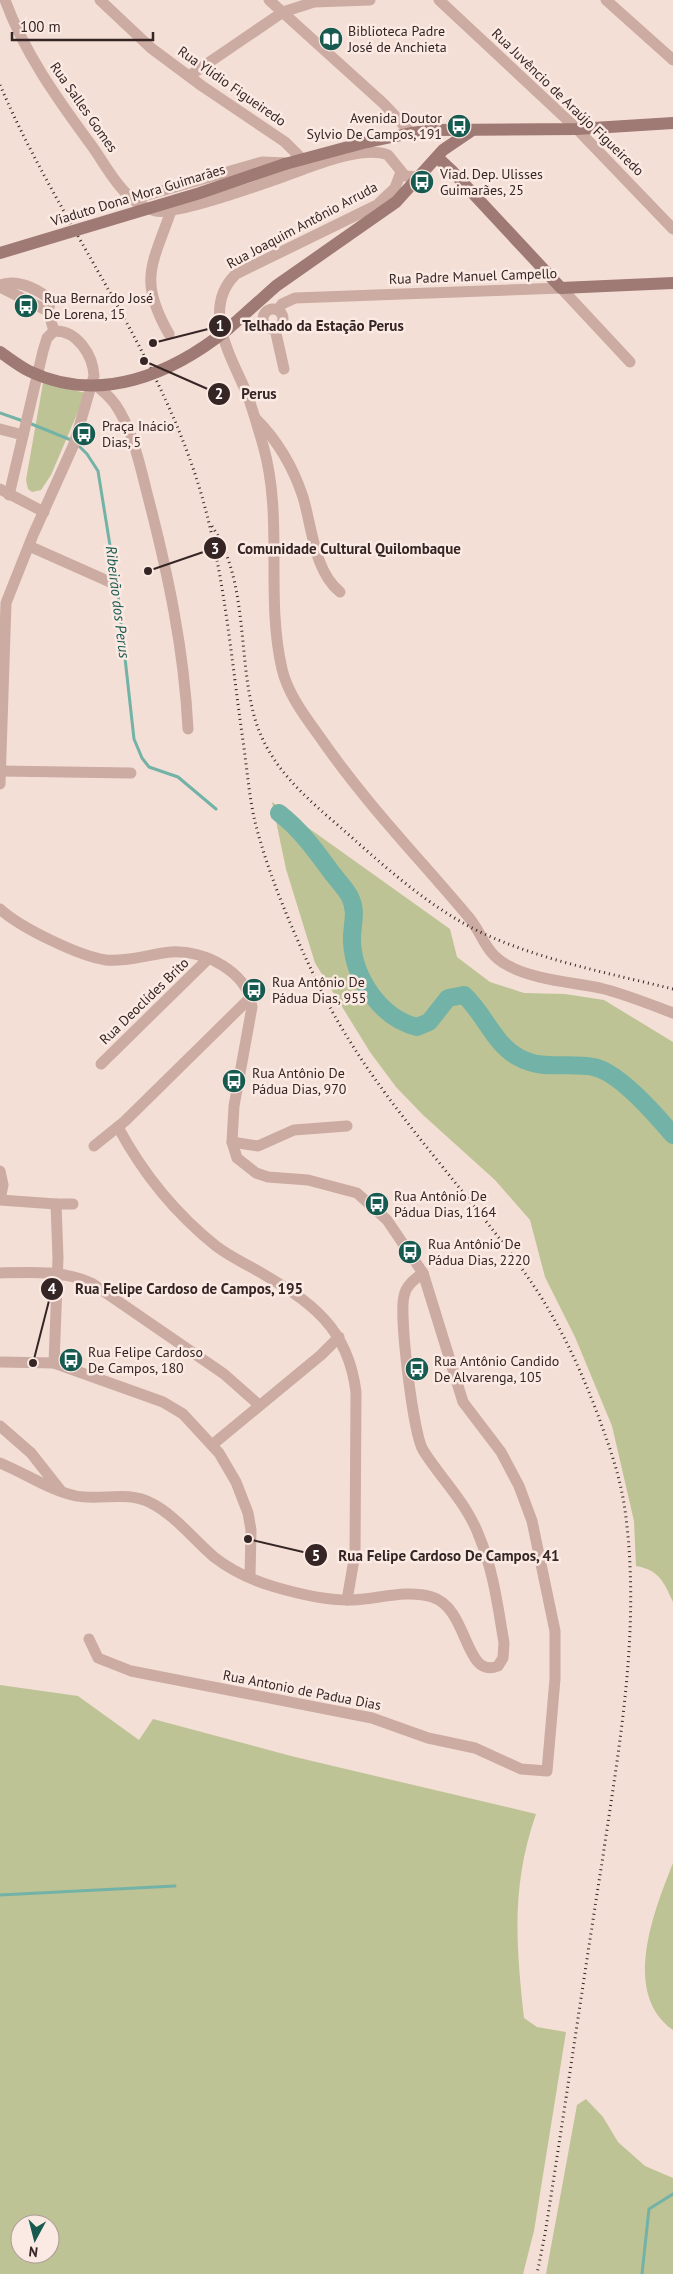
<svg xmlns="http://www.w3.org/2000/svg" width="673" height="2274" font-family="'PT Sans',sans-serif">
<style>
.green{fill:#bec395;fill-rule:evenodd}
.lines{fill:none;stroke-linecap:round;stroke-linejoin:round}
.stream{stroke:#73b2a6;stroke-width:3}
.river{stroke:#73b2a6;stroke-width:18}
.minor{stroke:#ccaba2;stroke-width:11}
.secondary{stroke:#9f7973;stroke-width:12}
.rail{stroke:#352625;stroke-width:3;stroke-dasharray:1 4;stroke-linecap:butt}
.secondary-bridge{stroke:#9f7973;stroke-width:12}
.labels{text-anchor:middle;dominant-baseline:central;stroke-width:5;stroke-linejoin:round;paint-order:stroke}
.poi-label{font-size:14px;fill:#352625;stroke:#fbeae3;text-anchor:start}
.street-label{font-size:14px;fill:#352625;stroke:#fbeae3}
.water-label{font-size:15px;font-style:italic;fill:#175a4f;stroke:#fbeae3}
.leader{fill:none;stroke:#352625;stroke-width:2}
.callout-dot{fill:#352625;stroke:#fbeae3;stroke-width:2}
.mark-label{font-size:15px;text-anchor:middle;font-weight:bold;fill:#fff}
.callout-label{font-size:15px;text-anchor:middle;font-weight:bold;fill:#352625;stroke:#fbeae3;stroke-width:5;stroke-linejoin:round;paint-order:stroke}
</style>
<rect width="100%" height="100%" fill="#f3dfd6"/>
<g class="green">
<path d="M43 383 86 393 51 475 41 490 32 492 28 489 26 480Z"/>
<path d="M272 802 450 929 457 957 490 982 524 993 565 994 604 1000 673 1042V1602C664 1582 659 1570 636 1566L634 1521 612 1426 575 1337 545 1277 530 1220 495 1180 423 1115 396 1087 370 1052 315 963 286 869Z"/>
<path d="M0 1685 78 1696 139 1740 153 1719 291 1756 536 1814C511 1886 516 1944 524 2018L537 2027 566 2032 534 2231 523 2274H0ZM20 2224H50V2254H20Z"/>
<path d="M673 1863V2030C621 1993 654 1911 673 1863Z"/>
<path d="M586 2099 603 2117 618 2142 645 2166 673 2178V2274H546L577 2105Z"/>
</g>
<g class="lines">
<g class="stream">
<path d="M0 413 23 421"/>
<path d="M29 423 71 440"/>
<path d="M77 444 87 454 98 471 118 595 134 739 142 758 149 767 178 777 216 809"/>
<path d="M0 1895 175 1886"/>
<path d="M642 2274 649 2209 673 2194"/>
</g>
<path class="river" d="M279 813C301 830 316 851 332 873 338 881 346 889 350 897 358 913 351 926 352 942 354 979 381 1018 417 1027L429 1022 448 998 464 995C484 1013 494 1044 518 1057 542 1071 568 1062 593 1067 618 1071 657 1116 673 1135"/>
<g class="minor">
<path d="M5 0C24 52 56 97 89 142 102 159 112 180 127 194 134 202 146 209 156 211 176 216 280 178 304 169 326 161 366 146 388 155L405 176 419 177"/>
<path d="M100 0 151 48 202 86 285 142 301 158"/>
<path d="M269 0 384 104 411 133"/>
<path d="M439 0 576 128 673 229"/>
<path d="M606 0 673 60"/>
<path d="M189 76 283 12 314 2 370 0"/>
<path d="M401 172 395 188 377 205 236 274C200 309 232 358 247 394 253 410 258 428 263 445 284 518 265 596 282 669 288 695 307 719 322 740 365 802 417 856 466 914 483 932 483 952 507 965 534 980 571 982 600 988 625 994 649 1004 673 1013"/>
<path d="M133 199 262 162 288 163"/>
<path d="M0 285C18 279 37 289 51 300L48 311"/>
<path d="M0 287 48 311 54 331"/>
<circle cx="273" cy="319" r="10"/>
<path d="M278 310 282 304 295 298 561 288 630 362"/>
<path d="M275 329 284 369"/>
<path d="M169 334C138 280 152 265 171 211"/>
<path d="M93 383C101 389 109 396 115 404 133 430 140 466 148 497 168 574 184 649 188 729"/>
<path d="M256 419C278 441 293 467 303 497 312 527 314 571 340 592"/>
<path d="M0 429 23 435"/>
<path d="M0 489 44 512"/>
<path d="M9 495 43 351 47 338 54 331"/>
<path d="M29 546 110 582"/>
<path d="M0 771 131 773"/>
<path d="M0 784 6 603 33 535 74 444 94 376C93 355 77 330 54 331"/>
<path d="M0 909C21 928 79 956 106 960 128 962 150 954 171 952 205 950 248 972 252 1007L234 1106 232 1142 237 1158 256 1173 268 1177 308 1180 357 1193 387 1220 423 1273 463 1402 501 1452 519 1486 532 1521 555 1631V1679L547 1771 521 1769 475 1748 428 1738 372 1718 131 1671 98 1658 89 1639"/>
<path d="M101 1064 207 960"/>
<path d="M118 1127C142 1172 176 1214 216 1246 229 1256 244 1263 258 1271 311 1302 348 1327 356 1392L355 1554 347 1600"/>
<path d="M232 1142 258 1146 294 1130 347 1126"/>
<path d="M94 1146 125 1121 251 997"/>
<path d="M0 1171 3 1185 0 1199"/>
<path d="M0 1200 56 1204"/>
<path d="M0 1273C31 1272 65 1270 93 1284L224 1374 259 1405"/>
<path d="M0 1362 54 1363 163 1402 183 1414 219 1453 236 1482 248 1513 251 1530 250 1577"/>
<path d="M54 1363 58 1258 56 1204H73"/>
<path d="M0 1426 31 1453 61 1491"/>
<path d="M212 1445 321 1355 339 1337"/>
<path d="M0 1463C25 1473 49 1490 76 1496 101 1501 127 1490 151 1503 175 1515 193 1539 214 1557 232 1571 254 1581 275 1587 299 1594 328 1601 353 1600 379 1599 406 1589 432 1597 469 1608 464 1680 498 1666L503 1658 504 1643C498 1607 493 1569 479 1536 467 1503 441 1479 423 1450 413 1433 399 1316 404 1296 406 1285 415 1279 423 1273"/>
</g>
<g class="secondary">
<path d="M437 157 453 172 561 288 673 283"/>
<path d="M285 164 363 143 411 133 435 130 577 129 673 123"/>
<path d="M228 329 276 286 396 202 443 150 471 131"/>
</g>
<g class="rail">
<path d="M0 85C56 216 146 332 193 468 223 555 230 650 243 741 247 768 249 796 255 822 269 877 293 932 318 984 370 1092 458 1178 527 1276 556 1317 578 1363 596 1410 608 1442 620 1475 625 1510 641 1626 620 1741 603 1856 583 1982 565 2108 545 2234L537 2274"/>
<path d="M212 526C249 583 237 655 255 719 269 766 304 796 340 827 383 865 426 905 478 931 539 960 608 973 673 989"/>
</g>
<g class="secondary-bridge">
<path d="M0 253 200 193 285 164"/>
<path d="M0 352C9 358 19 366 29 371 100 405 172 374 228 329"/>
</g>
</g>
<defs>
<g id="library-disc" transform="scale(1.25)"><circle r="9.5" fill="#175a4f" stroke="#fbeae3"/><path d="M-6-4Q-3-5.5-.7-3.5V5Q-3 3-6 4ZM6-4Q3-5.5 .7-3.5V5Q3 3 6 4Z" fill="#fff"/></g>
<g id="bus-disc" transform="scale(1.25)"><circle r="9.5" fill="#175a4f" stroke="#fbeae3"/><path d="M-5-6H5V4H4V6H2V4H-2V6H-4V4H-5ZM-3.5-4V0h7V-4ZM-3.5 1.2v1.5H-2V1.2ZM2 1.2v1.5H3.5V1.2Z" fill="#fff"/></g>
</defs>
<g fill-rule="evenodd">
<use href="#library-disc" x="331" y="39"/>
<use href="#bus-disc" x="459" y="126"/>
<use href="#bus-disc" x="422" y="182"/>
<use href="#bus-disc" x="26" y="306"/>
<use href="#bus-disc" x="84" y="434"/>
<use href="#bus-disc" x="254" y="990"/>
<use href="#bus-disc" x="234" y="1081"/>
<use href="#bus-disc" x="377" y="1204"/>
<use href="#bus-disc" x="410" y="1252"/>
<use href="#bus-disc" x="71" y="1360"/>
<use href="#bus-disc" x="417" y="1369"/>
</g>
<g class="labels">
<g class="poi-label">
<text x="348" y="31">Biblioteca Padre<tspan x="348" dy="16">José de Anchieta</tspan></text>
<text x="442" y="118" text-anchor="end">Avenida Doutor<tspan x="442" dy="16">Sylvio De Campos, 191</tspan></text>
<text x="440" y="174">Viad. Dep. Ulisses<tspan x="440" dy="16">Guimarães, 25</tspan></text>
<text x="44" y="298">Rua Bernardo José<tspan x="44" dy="16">De Lorena, 15</tspan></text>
<text x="102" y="426">Praça Inácio<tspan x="102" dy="16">Dias, 5</tspan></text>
<text x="272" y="982">Rua Antônio De<tspan x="272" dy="16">Pádua Dias, 955</tspan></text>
<text x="252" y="1073">Rua Antônio De<tspan x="252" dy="16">Pádua Dias, 970</tspan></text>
<text x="394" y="1196">Rua Antônio De<tspan x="394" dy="16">Pádua Dias, 1164</tspan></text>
<text x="428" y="1244">Rua Antônio De<tspan x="428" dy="16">Pádua Dias, 2220</tspan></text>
<text x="88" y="1352">Rua Felipe Cardoso<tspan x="88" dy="16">De Campos, 180</tspan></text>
<text x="434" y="1361">Rua Antônio Candido<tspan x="434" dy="16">De Alvarenga, 105</tspan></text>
</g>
<g class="street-label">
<text transform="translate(232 86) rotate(35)">Rua Ylídio Figueiredo</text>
<text transform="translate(568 102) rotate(44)">Rua Juvêncio de Araújo Figueiredo</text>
<text transform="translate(84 107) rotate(55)">Rua Salles Gomes</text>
<text transform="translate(138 195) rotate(-17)">Viaduto Dona Mora Guimarães</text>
<text transform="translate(302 225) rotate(-28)">Rua Joaquim Antônio Arruda</text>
<text transform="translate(473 276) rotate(-2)">Rua Padre Manuel Campello</text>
<text transform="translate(144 1001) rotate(-44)">Rua Deoclídes Brito</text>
<text transform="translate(302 1690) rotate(11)">Rua Antonio de Padua Dias</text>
</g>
<g class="water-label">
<text transform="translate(118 602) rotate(83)">Ribeirão dos Perus</text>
</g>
</g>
<path class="leader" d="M153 343L220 326M144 361L219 394M148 571L215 548M33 1363L52 1289M248 1539L316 1555"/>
<g class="callout-dot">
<circle cx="153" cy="343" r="5"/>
<circle cx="144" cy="361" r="5"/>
<circle cx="148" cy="571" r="5"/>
<circle cx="33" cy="1363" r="5"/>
<circle cx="248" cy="1539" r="5"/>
<circle cx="220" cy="326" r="12"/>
<circle cx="219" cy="394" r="12"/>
<circle cx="215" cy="548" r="12"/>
<circle cx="52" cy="1289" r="12"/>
<circle cx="316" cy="1555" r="12"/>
</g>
<g class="mark-label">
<text x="220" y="331">1</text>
<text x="219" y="399">2</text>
<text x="215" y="554">3</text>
<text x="52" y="1294">4</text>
<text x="316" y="1561">5</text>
</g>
<g class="callout-label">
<text x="323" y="331">Telhado da Estação Perus</text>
<text x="259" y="399">Perus</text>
<text x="349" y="554">Comunidade Cultural Quilombaque</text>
<text x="189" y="1294">Rua Felipe Cardoso de Campos, 195</text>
<text x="449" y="1561">Rua Felipe Cardoso De Campos, 41</text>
</g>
<g transform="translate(35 2239) rotate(187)"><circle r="24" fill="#fbeae3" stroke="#ac9c97"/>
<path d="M0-4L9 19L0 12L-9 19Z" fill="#175a4f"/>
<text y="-8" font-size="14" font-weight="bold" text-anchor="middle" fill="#352625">N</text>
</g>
<path d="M12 32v8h141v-8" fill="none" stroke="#352625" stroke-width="2.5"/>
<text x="20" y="32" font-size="15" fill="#352625" stroke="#fbeae3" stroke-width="4" paint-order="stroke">100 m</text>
</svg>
